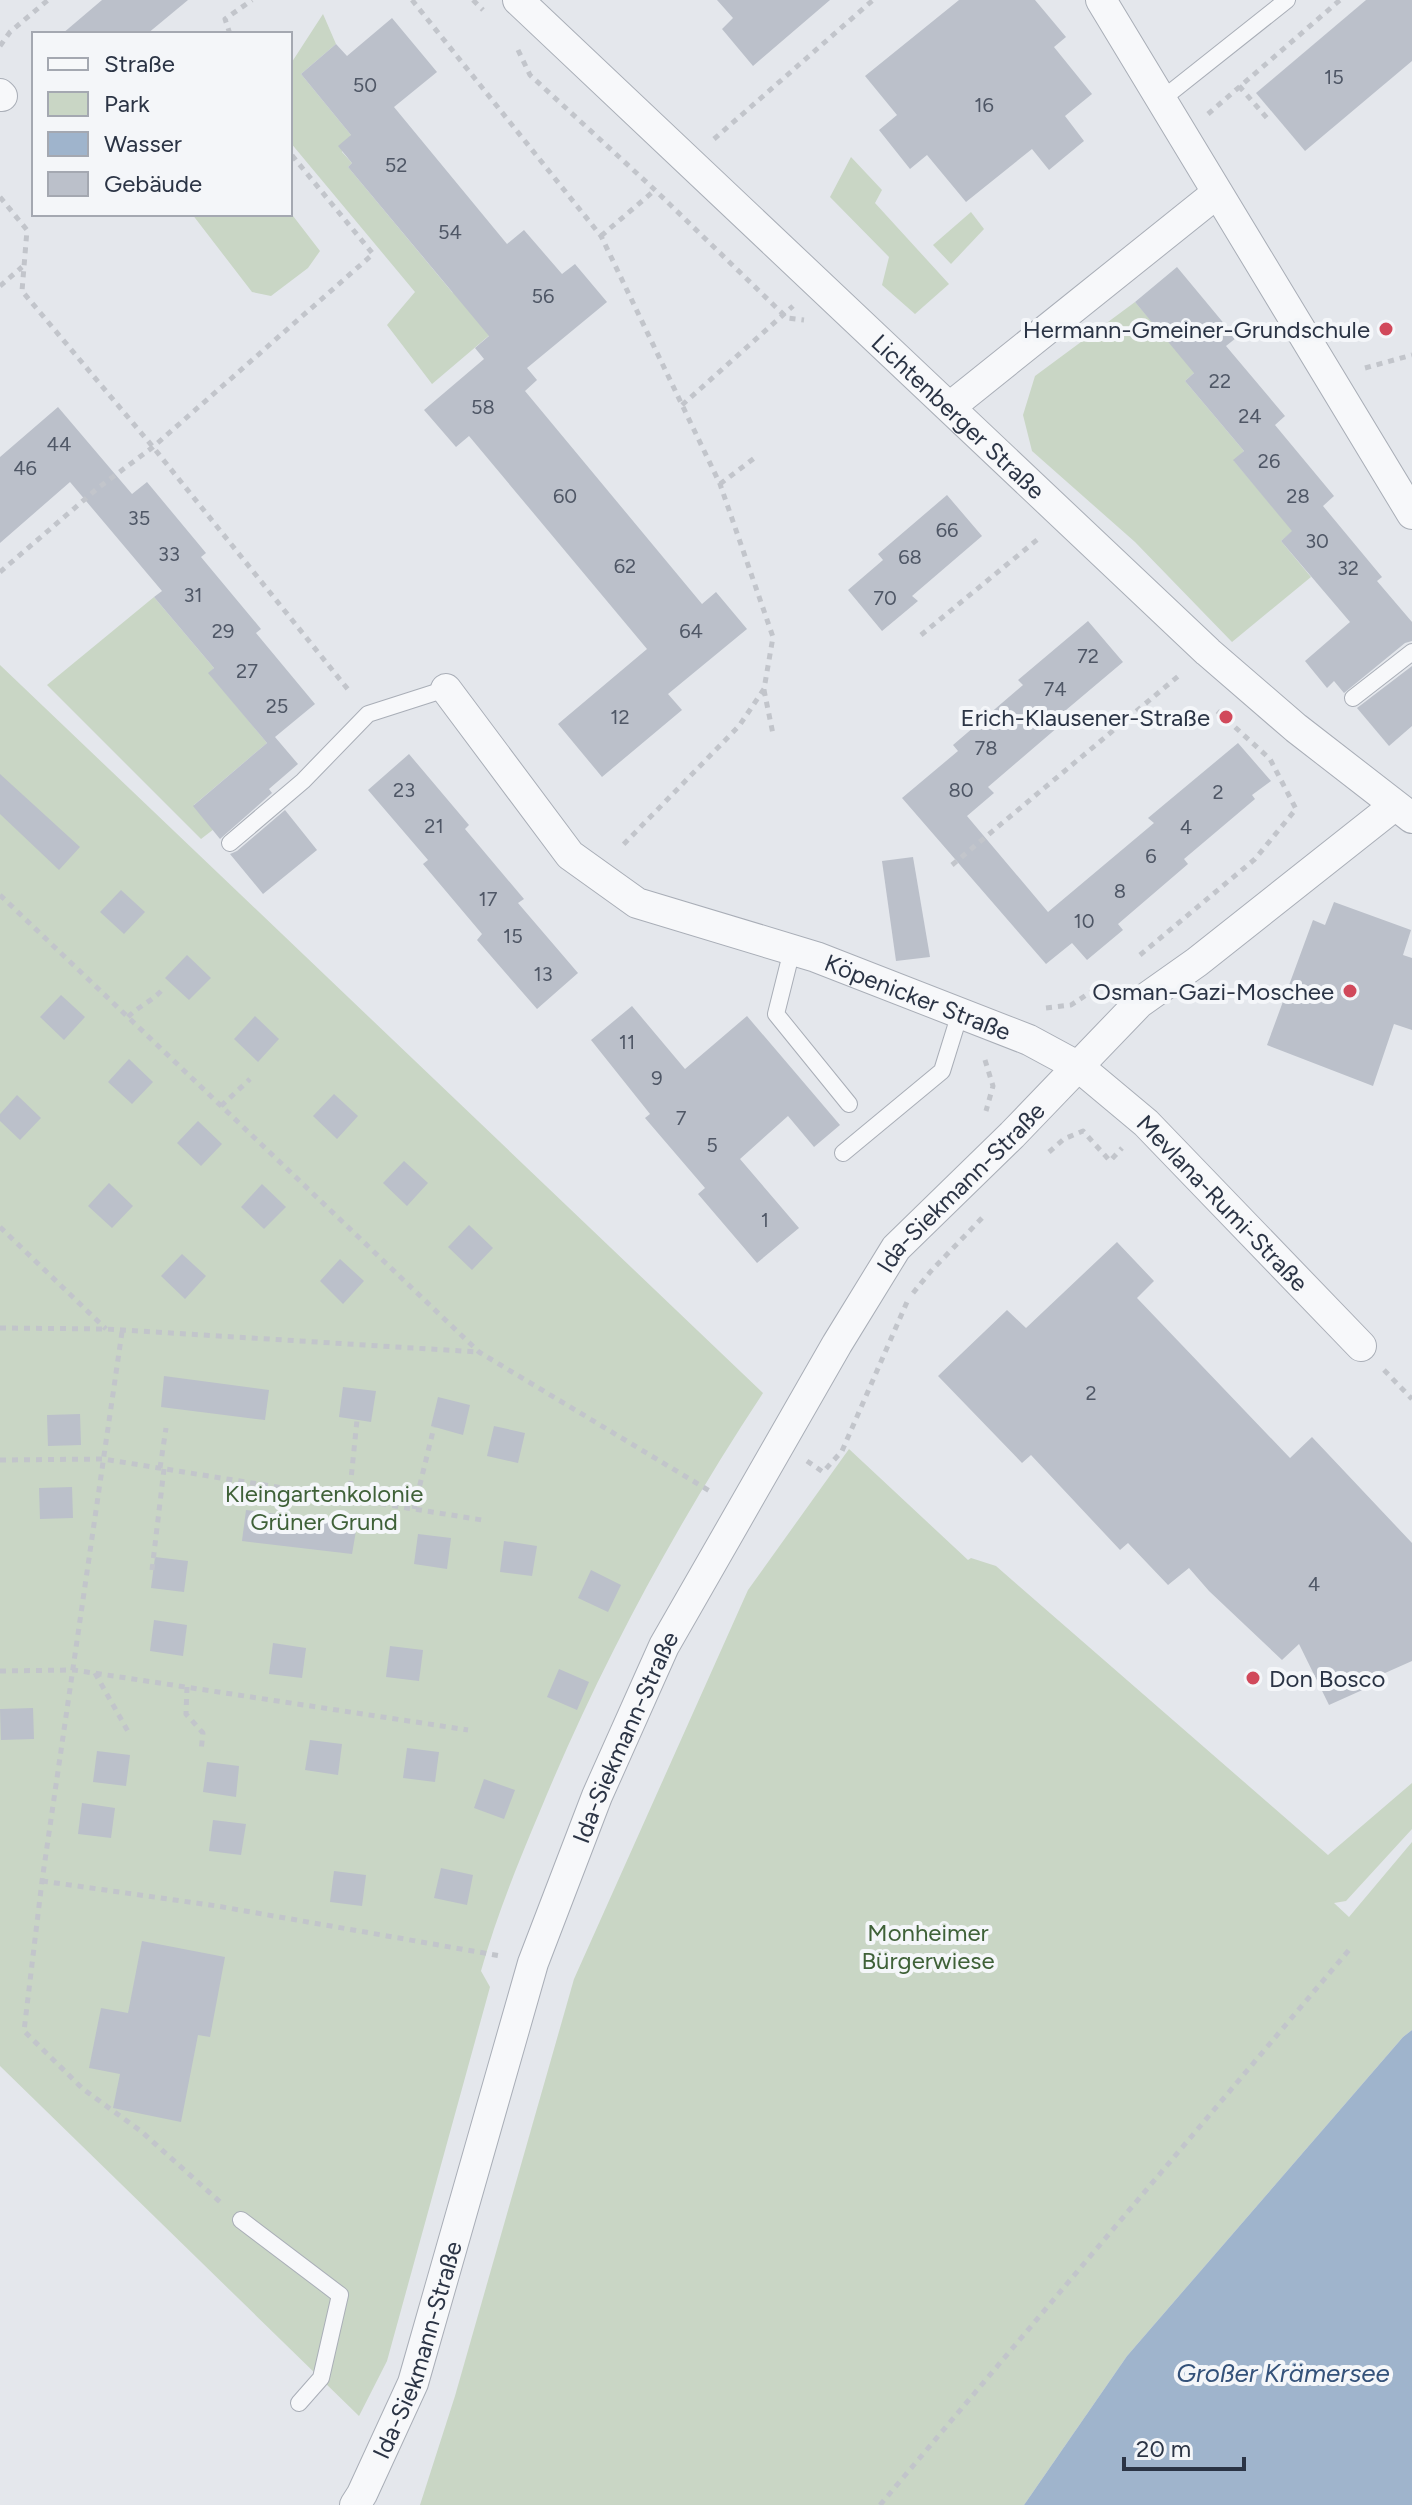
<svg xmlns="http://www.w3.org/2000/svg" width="1412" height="2505" font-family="Figtree,sans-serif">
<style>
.green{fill:#c9d6c5}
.water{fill:#9fb4cc}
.building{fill:#bbc0ca}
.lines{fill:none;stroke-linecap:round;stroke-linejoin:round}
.service-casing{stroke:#a9aeb7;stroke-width:18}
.minor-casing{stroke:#a9aeb7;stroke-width:32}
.path{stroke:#c2c5cb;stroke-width:5;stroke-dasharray:6 6;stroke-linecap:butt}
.service{stroke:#f7f8fa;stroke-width:16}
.minor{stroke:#f7f8fa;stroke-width:30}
.poi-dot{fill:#d1495b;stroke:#f4f6f9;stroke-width:3}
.labels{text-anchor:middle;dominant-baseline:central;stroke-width:8;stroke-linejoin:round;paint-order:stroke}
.number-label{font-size:20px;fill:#4f5766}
.poi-label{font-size:24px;fill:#2b3445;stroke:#f4f6f9;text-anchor:end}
.street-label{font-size:24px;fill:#2b3445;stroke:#f4f6f9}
.park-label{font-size:24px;fill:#3f6138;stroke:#f4f6f9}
.water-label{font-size:26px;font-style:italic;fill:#34527a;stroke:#f4f6f9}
</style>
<rect width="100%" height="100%" fill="#e4e7ec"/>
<g class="green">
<path d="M323 14 336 44 301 74 351 135 342 152 352 163 348 167 452 292 505 322 432 384 387 325 415 292 290 142V65Z"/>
<path d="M851 157 882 190 875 203 949 284 915 314 882 285 889 257 830 197Z"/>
<path d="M290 212 320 251 308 268 271 296 252 292 192 214H290Z"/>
<path d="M971 212 984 229 951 264 933 245Z"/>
<path d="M1135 302 1195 372 1185 381 1244 451 1234 461 1293 531 1281 541 1311 577 1232 642 1135 542 1032 451 1023 415 1035 376Z"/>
<path d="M154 597 214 668 209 673 267 743 194 805 214 829 201 839 47 685Z"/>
<path d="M0 665 763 1393C676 1525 600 1665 540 1811 518 1863 496 1917 481 1971L490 1987 387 2361 359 2416 0 2066Z"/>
<path d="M849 1449 968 1560 971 1558 996 1566 1328 1855 1412 1783V1829L1346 1901 1334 1903 1349 1917 1412 1842V2030L1403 2037 1127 2356 1024 2505H420L455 2396 574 1979 748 1590Z"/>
</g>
<path class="water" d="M1412 2030V2505H1024L1127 2356 1403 2037Z"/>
<g class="building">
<path d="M102 0H188L147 34H62Z"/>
<path d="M717 0H830L753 66 722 29 733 18Z"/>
<path d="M959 0H1035L1066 37 1054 47 1092 94 1065 116 1084 141 1049 170 1032 149 966 202 927 155 910 169 879 130 897 115 865 76Z"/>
<path d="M1366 0H1412V61L1305 151 1256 93Z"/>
<path d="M392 18 437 72 394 107 507 244 524 230 562 274 575 264 607 302 527 368 537 380 525 391 702 604 716 592 747 629 668 694 682 710 602 777 558 724 647 649 469 436 456 447 424 410 484 359 475 348 489 336 348 167 352 163 338 146 351 135 301 74 336 44 347 56Z"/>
<path d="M1177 267 1236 338 1226 346 1285 416 1275 425 1334 496 1323 506 1382 577 1377 581 1412 622V641L1405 643 1344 693 1334 681 1327 688 1305 661 1350 622 1281 541 1292 531 1233 460 1244 451 1185 381 1194 373 1135 302Z"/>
<path d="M58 407 132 494 147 482 206 553 201 557 261 629 256 633 315 704 275 737 298 764 269 789 272 793 220 839 193 806 267 743 208 673 214 668 154 597 162 591 70 482 0 543V457Z"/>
<path d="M947 495 982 536 912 596 918 601 882 631 848 590 883 560 878 554Z"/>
<path d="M1088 621 1123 662 1053 721 1058 727 988 787 994 793 967 816 1048 912 1154 823 1148 818 1238 743 1271 781 1252 795 1255 799 1184 859 1188 864 1118 924 1123 930 1087 960 1072 943 1046 964 902 798 958 751 953 745 1023 685 1018 680Z"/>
<path d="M1412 666V726L1389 746 1357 708Z"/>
<path d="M409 754 469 825 465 829 524 899 518 903 578 973 537 1009 477 940 482 934 423 864 428 860 368 790Z"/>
<path d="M0 774 80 847 59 870 0 814Z"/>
<path d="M285 810 317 850 263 894 230 854 237 851Z"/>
<path d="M913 857 930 957 896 961 882 861Z"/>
<path d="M121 890 145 912 124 934 100 912Z"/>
<path d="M1334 902 1411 930 1403 955 1412 958V1030L1394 1024 1373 1086 1267 1045 1313 920 1325 925Z"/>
<path d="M187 955 211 978 189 1000 165 978Z"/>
<path d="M61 995 85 1017 64 1040 40 1017Z"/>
<path d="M632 1006 685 1069 747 1016 840 1125 814 1147 788 1116 740 1159 799 1228 757 1263 698 1194 705 1188 645 1118 650 1114 591 1040Z"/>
<path d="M255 1016 279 1039 258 1062 234 1039Z"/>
<path d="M129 1059 153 1082 132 1104 108 1082Z"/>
<path d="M334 1094 358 1116 337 1139 313 1116Z"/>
<path d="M17 1095 41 1118 20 1140 0 1121V1114Z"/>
<path d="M198 1121 222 1144 201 1166 177 1143Z"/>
<path d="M404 1161 428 1183 407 1206 383 1183Z"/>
<path d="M109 1183 133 1206 112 1228 88 1206Z"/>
<path d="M262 1184 286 1207 264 1229 241 1207Z"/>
<path d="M469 1225 493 1248 472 1270 448 1247Z"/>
<path d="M1117 1242 1154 1281 1137 1298 1290 1458 1312 1437 1412 1543V1661L1376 1677 1378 1683 1329 1705 1299 1644 1282 1660 1209 1591 1189 1568 1168 1585 1128 1543 1120 1550 1031 1455 1022 1463 938 1376 1007 1310 1026 1328Z"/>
<path d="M182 1254 206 1276 185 1299 161 1276Z"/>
<path d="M340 1259 364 1281 343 1304 320 1281Z"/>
<path d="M164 1376 269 1390 265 1420 161 1407Z"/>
<path d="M343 1387 376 1391 371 1422 339 1417Z"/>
<path d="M438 1397 470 1405 463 1435 431 1426Z"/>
<path d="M80 1414 81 1445 48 1446 47 1415Z"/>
<path d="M494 1426 525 1433 518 1463 487 1456Z"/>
<path d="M72 1487 73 1518 40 1519 39 1488Z"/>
<path d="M246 1510 357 1525 352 1554 242 1541Z"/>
<path d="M418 1534 451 1538 447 1569 414 1564Z"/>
<path d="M504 1541 537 1546 532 1576 500 1572Z"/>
<path d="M155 1557 188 1561 184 1592 151 1588Z"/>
<path d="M591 1570 621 1585 608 1612 578 1598Z"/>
<path d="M154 1620 187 1625 183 1656 150 1651Z"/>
<path d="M273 1643 306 1648 302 1678 269 1674Z"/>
<path d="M390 1646 423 1650 419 1681 386 1677Z"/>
<path d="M559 1669 589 1682 577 1710 547 1697Z"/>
<path d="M33 1708 34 1739 1 1740 0 1709Z"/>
<path d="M310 1740 342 1744 338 1775 305 1770Z"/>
<path d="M407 1748 439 1752 435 1782 403 1778Z"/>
<path d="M97 1751 130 1755 126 1786 93 1782Z"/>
<path d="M207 1762 239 1766 236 1797 203 1792Z"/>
<path d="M484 1779 515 1790 504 1819 474 1808Z"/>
<path d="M82 1803 115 1808 111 1838 78 1834Z"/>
<path d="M213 1820 246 1824 241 1855 209 1851Z"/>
<path d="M441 1868 473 1875 467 1905 434 1898Z"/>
<path d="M334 1871 366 1875 362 1906 330 1902Z"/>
<path d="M142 1941 225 1957 210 2037 198 2035 181 2122 113 2108 120 2074 89 2068 101 2008 128 2013Z"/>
</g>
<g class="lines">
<g class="service-casing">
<g id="service">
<path d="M1161 100 1287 0"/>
<path d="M1353 698 1412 652"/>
<path d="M230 843 303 781 368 714 446 689"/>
<path d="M792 950 776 1014 849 1104"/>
<path d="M843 1153 942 1071 960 1013"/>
<path d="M241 2220 340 2295 321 2378 299 2403"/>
</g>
</g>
<g class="minor-casing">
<g id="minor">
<path id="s1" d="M518 0 1208 652 1296 728 1412 818"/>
<path d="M1101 0 1412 514"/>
<path d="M0 94 2 96"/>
<path d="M950 407 1217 193"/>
<path id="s2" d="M446 689 570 855 637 903 816 957 1029 1040 1079 1067 1146 1123 1361 1346"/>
<path id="s3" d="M355 2505 362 2494 413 2383 533 1963 597 1796 664 1646 837 1344 896 1248 1012 1135 1139 1003 1197 962 1394 806"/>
</g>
</g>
<g class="path">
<path d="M412 0 601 236 720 484 773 637 764 689 739 726 620 848"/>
<path d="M473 0 483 10"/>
<path d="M230 34 225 19 252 0"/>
<path d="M0 46 10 32 48 0"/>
<path d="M518 50 530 75 655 190 784 315 787 318 804 320"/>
<path d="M1239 86 1267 118"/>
<path d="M1208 114 1340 0"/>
<path d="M714 139 873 0"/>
<path d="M0 197 27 230 22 291 153 447 350 692"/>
<path d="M601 236 655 190"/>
<path d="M0 286 22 267"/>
<path d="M1365 368 1412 355"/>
<path d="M682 405 793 306"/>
<path d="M720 484 757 456"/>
<path d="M0 572 98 488 153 447 373 254 290 153"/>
<path d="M921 635 1038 539"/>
<path d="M764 690 773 734"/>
<path d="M952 865 1182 673"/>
<path d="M0 895 479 1352 713 1493"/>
<path d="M1140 955 1255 859 1296 809 1270 759 1214 708"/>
<path d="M1046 1008 1071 1005 1109 980"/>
<path d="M128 1017C139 1006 152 1001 162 990"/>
<path d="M985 1060 993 1086 986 1111"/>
<path d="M221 1106 250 1079"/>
<path d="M1049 1152 1064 1139 1083 1131 1110 1161 1122 1148"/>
<path d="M0 1227 106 1329"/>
<path d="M913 1293 931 1271 982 1218"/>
<path d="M0 1328 106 1329 478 1352"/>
<path d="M122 1332 42 1881 24 2031 83 2089 142 2132 220 2202"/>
<path d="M1384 1370 1412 1399"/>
<path d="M0 1460 103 1459 482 1520"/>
<path d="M807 1461 823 1472 842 1451 907 1302"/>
<path d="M160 1468 166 1428"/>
<path d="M349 1499 357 1420"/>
<path d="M414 1509 434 1427"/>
<path d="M152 1570 164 1469"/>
<path d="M0 1671 74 1670 468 1730"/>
<path d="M95 1673 130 1735"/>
<path d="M187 1687 186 1714 203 1733 201 1751"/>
<path d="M42 1881 217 1906 501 1956"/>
<path d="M880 2505 1349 1950"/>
</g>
<use href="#service" class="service"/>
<use href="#minor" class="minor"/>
</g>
<g class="poi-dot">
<circle cx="1386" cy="329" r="8"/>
<circle cx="1226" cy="717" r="8"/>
<circle cx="1350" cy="991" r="8"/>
<circle cx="1253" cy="1678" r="8"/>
</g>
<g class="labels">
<g class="number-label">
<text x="1334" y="77">15</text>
<text x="365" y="85">50</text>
<text x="984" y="105">16</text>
<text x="396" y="165">52</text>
<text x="450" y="232">54</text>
<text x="543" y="296">56</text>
<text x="1220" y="381">22</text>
<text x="483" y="407">58</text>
<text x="1250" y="416">24</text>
<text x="59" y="444">44</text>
<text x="1269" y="461">26</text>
<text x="25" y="468">46</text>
<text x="565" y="496">60</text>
<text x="1298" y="496">28</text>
<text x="139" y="518">35</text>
<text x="947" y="530">66</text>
<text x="1317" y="541">30</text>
<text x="169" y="554">33</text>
<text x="910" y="557">68</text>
<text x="625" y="566">62</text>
<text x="1348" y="568">32</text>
<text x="193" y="595">31</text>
<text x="885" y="598">70</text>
<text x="223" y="631">29</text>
<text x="691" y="631">64</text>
<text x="1088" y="656">72</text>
<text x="247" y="671">27</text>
<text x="1055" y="689">74</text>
<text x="277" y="706">25</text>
<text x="620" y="717">12</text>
<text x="986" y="748">78</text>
<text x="404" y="790">23</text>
<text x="961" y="790">80</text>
<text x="1218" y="792">2</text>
<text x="434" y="826">21</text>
<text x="1186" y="827">4</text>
<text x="1151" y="856">6</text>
<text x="1120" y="891">8</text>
<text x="488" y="899">17</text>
<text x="1084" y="921">10</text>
<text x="513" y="936">15</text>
<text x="543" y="974">13</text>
<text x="627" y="1042">11</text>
<text x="657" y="1078">9</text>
<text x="681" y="1118">7</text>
<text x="712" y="1145">5</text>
<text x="765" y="1220">1</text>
<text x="1091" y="1393">2</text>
<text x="1314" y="1584">4</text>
</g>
<g class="poi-label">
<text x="1370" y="329">Hermann-Gmeiner-Grundschule</text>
<text x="1210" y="717">Erich-Klausener-Straße</text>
<text x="1334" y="991">Osman-Gazi-Moschee</text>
<text x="1269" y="1678" text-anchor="start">Don Bosco</text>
</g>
<g class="street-label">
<text stroke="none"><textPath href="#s1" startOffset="606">Lichtenberger Straße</textPath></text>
<text stroke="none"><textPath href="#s2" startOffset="586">Köpenicker Straße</textPath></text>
<text stroke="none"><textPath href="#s3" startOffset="1464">Ida-Siekmann-Straße</textPath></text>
<text stroke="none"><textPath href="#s2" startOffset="960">Mevlana-Rumi-Straße</textPath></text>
<text stroke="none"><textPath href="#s3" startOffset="816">Ida-Siekmann-Straße</textPath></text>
<text stroke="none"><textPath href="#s3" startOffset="168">Ida-Siekmann-Straße</textPath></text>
</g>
<g class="park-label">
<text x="324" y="1493">Kleingartenkolonie<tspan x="324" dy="28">Grüner Grund</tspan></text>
<text x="928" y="1932">Monheimer<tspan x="928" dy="28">Bürgerwiese</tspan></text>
</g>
<g class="water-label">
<text x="1283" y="2373">Großer Krämersee</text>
</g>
</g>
<rect x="32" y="32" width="260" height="184" fill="#f4f6f9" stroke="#a4a8b1" stroke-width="2"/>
<rect x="48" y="58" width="40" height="12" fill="#f7f8fa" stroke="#a4a8b1" stroke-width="2"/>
<text x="104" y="72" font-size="24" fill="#2b3445">Straße</text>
<rect x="48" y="92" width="40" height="24" fill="#c9d6c5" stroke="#a4a8b1" stroke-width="2"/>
<text x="104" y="112" font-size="24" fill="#2b3445">Park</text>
<rect x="48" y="132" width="40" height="24" fill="#9fb4cc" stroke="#a4a8b1" stroke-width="2"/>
<text x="104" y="152" font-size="24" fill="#2b3445">Wasser</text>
<rect x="48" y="172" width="40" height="24" fill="#bbc0ca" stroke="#a4a8b1" stroke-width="2"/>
<text x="104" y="192" font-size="24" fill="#2b3445">Gebäude</text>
<path d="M1124 2457v12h120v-12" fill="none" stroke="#2b3445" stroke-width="4"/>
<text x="1136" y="2457" font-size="24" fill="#2b3445" stroke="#f4f6f9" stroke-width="6" paint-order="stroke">20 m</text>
</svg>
